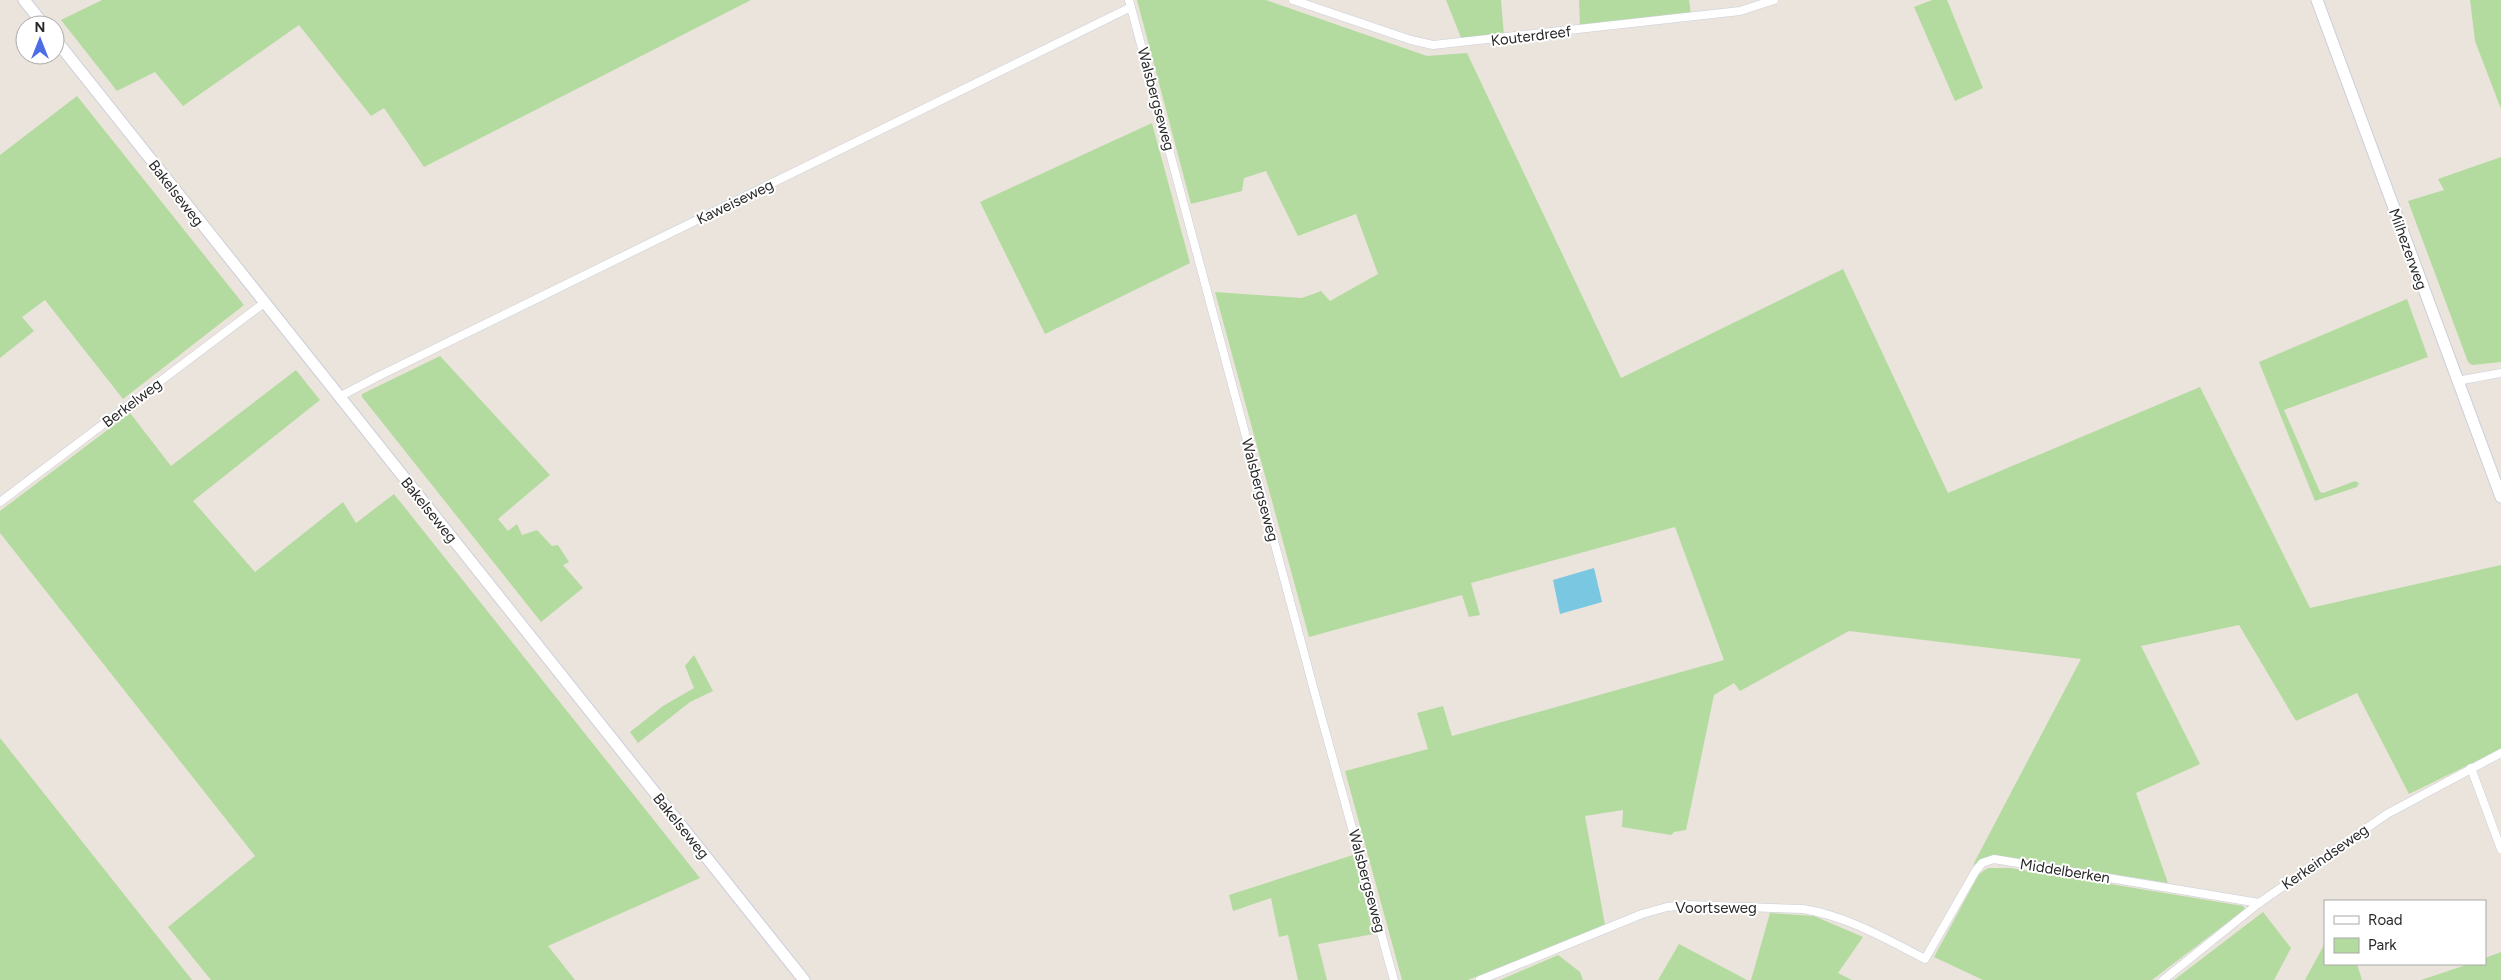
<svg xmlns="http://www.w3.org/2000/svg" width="2501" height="980" font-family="Figtree,sans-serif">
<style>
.green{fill:#b4db9f}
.water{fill:#7ac7e1}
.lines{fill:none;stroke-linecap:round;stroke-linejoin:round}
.minor-casing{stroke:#cbced9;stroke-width:9}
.secondary-casing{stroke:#cbced9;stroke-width:13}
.minor{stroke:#fff;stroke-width:8}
.secondary{stroke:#fff;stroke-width:11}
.labels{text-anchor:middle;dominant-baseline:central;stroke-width:4;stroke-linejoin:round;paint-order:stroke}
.street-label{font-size:15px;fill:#292929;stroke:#fff}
</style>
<rect width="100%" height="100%" fill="#eae4dc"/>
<g class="green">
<path d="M102 0H751L424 167 384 108 371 116 299 25 183 106 155 72 117 91 61 20Z"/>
<path d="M1137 0H1266L1427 56 1467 53 1621 378 1843 269 1948 493 2200 387 2310 608 2501 565V749L2409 794 2357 693 2296 721 2239 625 2141 646 2200 764 2136 793 2168 883 2012 858 1989 857 1973 865 2081 659 1849 631 1740 691 1734 683 1714 695 1686 830 1674 832 1671 835 1622 827 1623 810 1585 816 1605 925 1468 980H1402L1345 771 1428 749 1417 713 1443 706 1452 736 1724 660 1675 527 1471 583 1480 615 1469 617 1462 595 1309 637 1215 292 1302 298 1321 291 1330 301 1378 274 1356 214 1298 236 1266 171 1244 178 1242 191 1191 204Z"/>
<path d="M1446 0H1501L1504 36 1462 40Z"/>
<path d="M1579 0H1689L1691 14 1580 27Z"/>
<path d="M1932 0H1947L1983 88 1955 101 1914 7Z"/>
<path d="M2470 0H2501V109L2475 41Z"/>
<path d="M77 96 244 305 123 399 45 300 22 317 34 331 0 358V155Z"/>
<path d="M1152 123 1190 263 1045 334 980 202Z"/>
<path d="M2501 157V362L2472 365 2468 362 2408 201 2444 190 2438 179Z"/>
<path d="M2407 299 2428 357 2284 410 2320 492 2323 493 2355 481 2359 483 2357 487 2315 501 2259 362Z"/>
<path d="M440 356 550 475 498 519 508 531 517 524 522 535 537 530 552 546 558 545 569 562 563 565 583 588 541 622 362 397V394Z"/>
<path d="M296 370 320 400 193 501 255 572 343 502 356 523 394 494 700 878 548 946 575 980H211L168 927 255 856 0 533V511L130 413 171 466Z"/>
<path d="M694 655 713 691 690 702 638 743 630 732 663 706 694 688 685 666Z"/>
<path d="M0 738 192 980H0Z"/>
<path d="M1353 855 1374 934 1318 944 1327 980H1298L1288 935 1279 937 1271 898 1233 911 1229 895Z"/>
<path d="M1988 868H2010L2086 880 2243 906 2245 909 2152 980H1983L1934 957 1979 874Z"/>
<path d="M2263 912 2291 948 2274 980H2174Z"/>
<path d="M1770 913 1814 916 1863 937 1838 973 1852 980H1751Z"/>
<path d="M1679 944 1747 980H1658Z"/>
<path d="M2324 945 2325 964H2357L2362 980H2305Z"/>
<path d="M2501 952V980H2421L2469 964H2485V958Z"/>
<path d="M1558 955 1580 972 1583 980H1500Z"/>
</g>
<path class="water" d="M1594 568 1602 602 1560 614 1553 580Z"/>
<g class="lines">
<g class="minor-casing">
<g id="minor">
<path d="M1129 0 1315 694 1394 980"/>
<path d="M1293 0 1411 40 1433 45 1740 11 1774 0"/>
<path d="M2457 381 2501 373"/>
<path d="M339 397 379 376 1131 7"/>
<path d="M0 502 264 303"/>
<path d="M2471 768 2501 849"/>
<path d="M1480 980 1642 914 1667 907 1687 905 1803 909C1847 916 1886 939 1925 959L1975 872 1982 863 1994 859 2259 903"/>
<path d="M2163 980 2259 903 2387 814 2501 753"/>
</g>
</g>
<g class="secondary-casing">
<g id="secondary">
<path d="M24 0 44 25"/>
<path d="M2317 0 2501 497"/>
<path d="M55 39 804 980"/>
</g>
</g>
<use href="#minor" class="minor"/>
<use href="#secondary" class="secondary"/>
</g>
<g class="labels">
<g class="street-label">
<text transform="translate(1531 36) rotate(-7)">Kouterdreef</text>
<text transform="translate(1156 99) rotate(75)">Walsbergseweg</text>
<text transform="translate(176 193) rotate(52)">Bakelseweg</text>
<text transform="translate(735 202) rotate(-26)">Kaweiseweg</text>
<text transform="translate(2408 249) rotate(70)">Milhezerweg</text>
<text transform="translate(132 403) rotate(-37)">Berkelweg</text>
<text transform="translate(1260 490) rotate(75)">Walsbergseweg</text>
<text transform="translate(429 510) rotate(51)">Bakelseweg</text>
<text transform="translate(681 826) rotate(51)">Bakelseweg</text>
<text transform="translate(2325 857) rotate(-35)">Kerkeindseweg</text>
<text transform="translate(2065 871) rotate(9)">Middelberken</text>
<text transform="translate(1367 881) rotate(75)">Walsbergseweg</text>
<text x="1716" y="908">Voortseweg</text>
</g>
</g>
<rect x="2324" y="900" width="162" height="65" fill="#ffffff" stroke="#a9a9a9"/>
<rect x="2334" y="916" width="25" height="8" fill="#ffffff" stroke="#a9a9a9"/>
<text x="2368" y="925" font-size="15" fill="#292929">Road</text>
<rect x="2334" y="938" width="25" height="15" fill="#b4db9f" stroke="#a9a9a9"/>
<text x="2368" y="950" font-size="15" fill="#292929">Park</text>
<g transform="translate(40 40)"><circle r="24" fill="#ffffff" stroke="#a9a9a9"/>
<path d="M0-4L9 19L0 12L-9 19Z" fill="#4e6ce6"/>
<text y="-8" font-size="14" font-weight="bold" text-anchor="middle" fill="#292929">N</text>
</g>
</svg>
